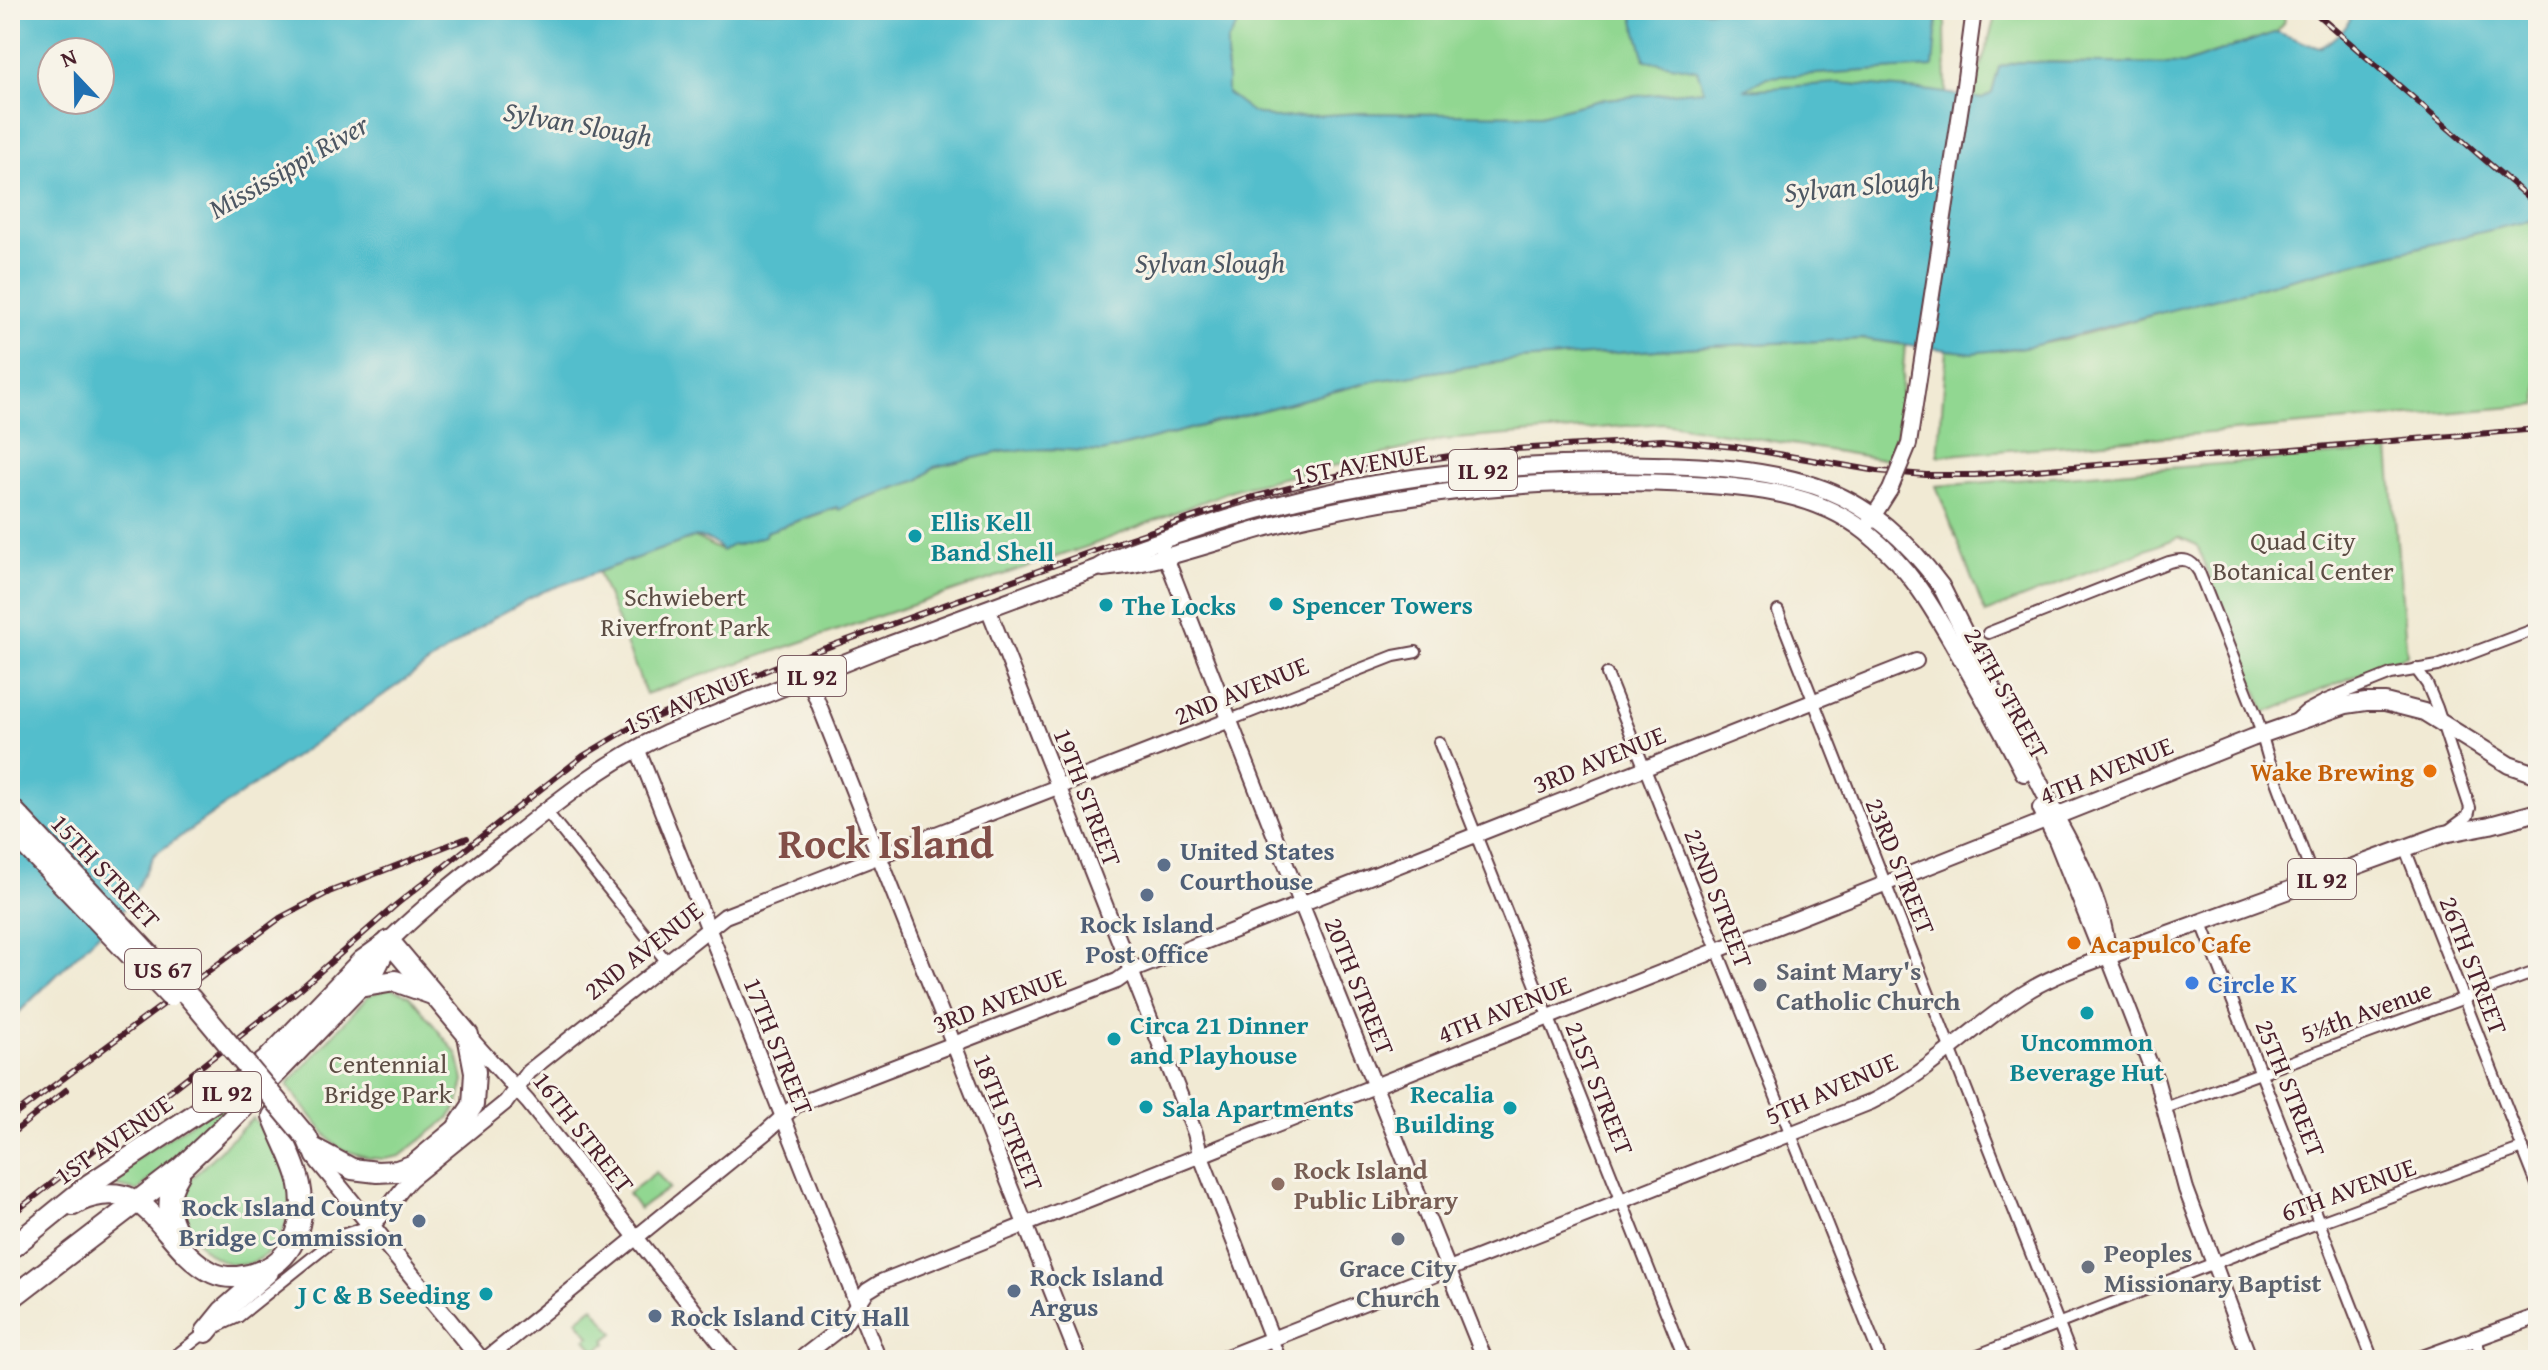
<svg xmlns="http://www.w3.org/2000/svg" width="2548" height="1370" font-family="'Gentium Book Plus',serif">
<style>
.green{fill:#91d791;stroke:#6e7b5e;stroke-width:2}
.water{fill:#52becc;stroke:#4e6e7c;stroke-width:2;fill-rule:evenodd}
.lines{fill:none;stroke-linecap:round;stroke-linejoin:round}
.street-casing{stroke:#633d44;stroke-width:14}
.secondary-casing{stroke:#633d44;stroke-width:18}
.primary-casing{stroke:#633d44;stroke-width:20}
.highway-casing{stroke:#633d44;stroke-width:24}
.street{stroke:#fff;stroke-width:10}
.secondary{stroke:#fff;stroke-width:14}
.primary{stroke:#fff;stroke-width:16}
.highway{stroke:#fff;stroke-width:20}
.rail-casing{stroke:#4a1f2b;stroke-width:6}
.rail{stroke:#f7f3e8;stroke-width:3;stroke-dasharray:9;stroke-linecap:butt}
.secondary-bridge-casing{stroke:#633d44;stroke-width:18;stroke-linecap:butt}
.highway-bridge-casing{stroke:#633d44;stroke-width:24;stroke-linecap:butt}
.secondary-bridge{stroke:#fff;stroke-width:14}
.highway-bridge{stroke:#fff;stroke-width:20}
.culture-dot{fill:#0f9aa8;stroke:#f7f3e8;stroke-width:3}
.food-dot{fill:#e8710a;stroke:#f7f3e8;stroke-width:3}
.service-dot{fill:#5c6f8a;stroke:#f7f3e8;stroke-width:3}
.shop-dot{fill:#3f7fe0;stroke:#f7f3e8;stroke-width:3}
.worship-dot{fill:#6b7280;stroke:#f7f3e8;stroke-width:3}
.education-dot{fill:#8d6e63;stroke:#f7f3e8;stroke-width:3}
.labels{text-anchor:middle;dominant-baseline:central;stroke-width:6;stroke-linejoin:round;paint-order:stroke}
.shield{fill:#f7f3e8;stroke:#7e5f64;stroke-width:2}
.shield-label{font-size:24px;font-weight:bold;fill:#4a1f2b}
.street-label{font-size:26px;fill:#4a1f2b;stroke:#f7f3e8}
.culture-label{font-size:26px;font-weight:bold;fill:#0d838f;stroke:#f7f3e8;text-anchor:start}
.park-label{font-size:26px;fill:#5c4d44;stroke:#f7f3e8}
.food-label{font-size:26px;font-weight:bold;fill:#c56008;stroke:#f7f3e8;text-anchor:end}
.service-label{font-size:26px;font-weight:bold;fill:#4e5e75;stroke:#f7f3e8;text-anchor:start}
.worship-label{font-size:26px;font-weight:bold;fill:#5b616d;stroke:#f7f3e8;text-anchor:start}
.shop-label{font-size:26px;font-weight:bold;fill:#366cbe;stroke:#f7f3e8;text-anchor:start}
.education-label{font-size:26px;font-weight:bold;fill:#785e54;stroke:#f7f3e8;text-anchor:start}
.water-label{font-size:28px;font-style:italic;fill:#4d5763;stroke:#f7f3e8}
.town-label{font-size:42px;font-weight:bold;fill:#824f48;stroke:#f7f3e8}
</style>
<rect width="100%" height="100%" fill="#f7f3e8"/>
<filter id="ink" filterUnits="userSpaceOnUse"><feTurbulence type="fractalNoise" baseFrequency=".0125" numOctaves="2"/><feDisplacementMap in="SourceGraphic" scale="16" xChannelSelector="R" yChannelSelector="G"/><feConvolveMatrix kernelMatrix="1 2 1 2 8 2 1 2 1" color-interpolation-filters="sRGB"/></filter>
<filter id="wash" filterUnits="userSpaceOnUse"><feTurbulence type="fractalNoise" baseFrequency=".006" numOctaves="4" result="noise"/><feDisplacementMap in="SourceGraphic" scale="32" xChannelSelector="R" yChannelSelector="G"/><feGaussianBlur stdDeviation="1.8" result="paint"/><feColorMatrix in="noise" values="0 0 0 0 0 0 0 0 0 0 0 0 0 0 0 0 0 1.4 0 .05"/><feComposite in="paint" operator="in"/></filter>
<g filter="url(#wash)">
<rect width="100%" height="100%" fill="#f1ead4"/>
<g class="green">
<path d="M1204 10H1938L1945 23 1946 94 1664 114 1222 133Z"/>
<path d="M1997 10H2281L2285 20 2277 32 2183 64 2018 62 1999 68 1992 93 1983 99 1972 98Z"/>
<path d="M2528 221 2538 229V405L1938 456 1947 350C2021 359 2113 325 2185 306 2299 277 2413 248 2528 221Z"/>
<path d="M1863 339 1905 345 1898 430 1889 460 1663 423 1443 440 1235 489 1089 546 646 694 598 572 695 537 722 551 733 544 737 545 764 536 766 532 919 480 934 467 1005 451 1052 449 1102 452 1374 381 1506 361 1712 346Z"/>
<path d="M2389 451 2407 655 2265 713 2197 545 2179 537 1985 613 1936 486Z"/>
<path d="M390 988 409 995 458 1055 464 1081 458 1105 450 1117 400 1156 385 1159 369 1158 341 1149 330 1140 287 1085 369 995Z"/>
<path d="M235 1094 239 1099 175 1159 137 1191 110 1184 106 1179Z"/>
<path d="M253 1118C261 1128 274 1139 280 1151 317 1227 246 1317 186 1227 178 1216 175 1200 182 1187 186 1181 195 1175 200 1170 218 1152 235 1135 253 1118Z"/>
<path d="M656 1172 669 1188 639 1209 628 1194Z"/>
<path d="M593 1307 614 1333 605 1340 607 1343 595 1351 586 1339 590 1336 577 1320Z"/>
</g>
<path class="water" d="M10 10H1247L1227 42V93L1252 112 1274 118 1361 113 1540 115 1604 99 1704 90 1697 70 1645 60 1631 10H1938L1933 67 1767 77 1744 90 1838 83 1932 91 1982 99 1992 93 1999 67 2018 62 2183 64 2277 32 2319 48C2334 40 2351 28 2352 10H2538V216L2528 221 2345 265 2032 346 1972 353 1863 339 1712 346 1506 361 1374 381 1102 452 1052 449 1005 451 934 467 919 480 853 502 839 510 837 507 766 532 765 536 736 545 733 544 722 551C717 542 704 537 695 537L542 592 495 617 154 855 128 905 10 1021ZM52 52H100V100H52Z"/>
</g>
<g filter="url(#ink)">
<g class="lines">
<g class="street-casing">
<g id="street">
<path d="M1778 611 2073 1360"/>
<path d="M1988 633 2169 562C2184 558 2191 559 2199 572L2256 715 2268 757 2314 881"/>
<path d="M2416 669 2427 684 2437 708 2470 808 2468 816 2449 830"/>
<path d="M1607 674 1881 1360"/>
<path d="M1230 720 1394 656 1416 652"/>
<path d="M2295 720 2305 711 2326 700 2391 674 2438 666 2538 628"/>
<path d="M1439 742 1685 1360"/>
<path d="M546 811 667 962"/>
<path d="M2405 849 2538 1187"/>
<path d="M2202 923 2373 1360"/>
<path d="M2165 1108 2538 971"/>
<path d="M2475 1338 2483 1360"/>
<path d="M1272 1339 1281 1360"/>
<path d="M170 1360 206 1332 238 1317 339 1236 372 1225"/>
<path d="M1965 1360 2320 1222 2523 1148"/>
</g>
</g>
<g class="secondary-casing">
<g id="secondary">
<path d="M1963 93 1974 10"/>
<path d="M1864 531 1890 490"/>
<path d="M1162 547 1301 903 1485 1360"/>
<path d="M988 608 1195 1133 1200 1154 1272 1339"/>
<path d="M808 677 1079 1360"/>
<path d="M637 748 879 1360"/>
<path d="M471 1039 528 1102 734 1360"/>
<path d="M372 1225C387 1213 396 1194 411 1179L506 1102 528 1072 725 916 1230 720"/>
<path d="M485 1360 766 1132 796 1105 1117 981 1131 971 1916 661"/>
<path d="M799 1360 843 1326 867 1291 883 1281 2056 816C2078 855 2107 911 2108 956L2157 1082 2186 1189 2250 1360"/>
<path d="M1219 1360 1871 1102C1928 1074 1970 1028 2023 994 2049 977 2079 967 2108 956"/>
<path d="M2417 1360 2538 1316"/>
</g>
</g>
<g class="primary-casing">
<g id="primary">
<path d="M1103 568C1166 563 1239 532 1302 518 1430 488 1562 477 1693 484 1752 487 1817 493 1866 532 1912 569 1934 610 1963 661 1984 698 2005 735 2024 773"/>
<path d="M2041 808 2057 840 2097 940 2108 956 2444 834 2490 825 2538 812"/>
<path d="M389 941C426 905 467 873 508 841 558 801 607 761 666 734L889 645 1097 568C1126 550 1155 543 1186 532 1335 481 1496 460 1653 465 1708 466 1762 469 1815 486 1869 504 1908 541 1941 586L2056 816 2252 738 2346 705 2366 702H2385L2424 712 2509 765 2538 775"/>
<path d="M311 1147 315 1157 481 1360"/>
</g>
</g>
<g class="highway-casing">
<g id="highway">
<path d="M359 987 395 981 432 994"/>
<path d="M307 1138 311 1147 352 1169 377 1172 397 1171 414 1165 456 1130 473 1105 475 1072 468 1035 389 941"/>
<path d="M179 1175C165 1197 167 1215 180 1237"/>
<path d="M73 1205C89 1195 114 1190 132 1199 160 1213 179 1257 213 1273 228 1280 247 1277 261 1271 279 1264 291 1250 297 1232 312 1185 289 1158 273 1116"/>
<path d="M10 1249 90 1184 221 1097 267 1060 362 961 387 943"/>
<path d="M10 1299 181 1168 224 1127 374 971 389 941"/>
<path d="M206 1332 223 1311 268 1272"/>
</g>
</g>
<use href="#street" class="street"/>
<use href="#secondary" class="secondary"/>
<use href="#primary" class="primary"/>
<use href="#highway" class="highway"/>
<g class="rail-casing">
<g id="rail">
<path d="M2312 10 2538 206"/>
<path d="M10 1118 280 918 329 892 467 838"/>
<path d="M10 1135 66 1090"/>
<path d="M10 1216 300 989 397 904 522 804 583 756 630 728 784 663 1107 546 1250 498 1364 469 1483 451 1662 440 1736 447 1877 471 1926 475H1975L2538 429"/>
</g>
</g>
<use href="#rail" class="rail"/>
<g class="secondary-bridge-casing">
<path id="secondary-bridge" d="M1890 490 1909 444 1963 93"/>
</g>
<g class="highway-bridge-casing">
<g id="highway-bridge">
<path d="M10 807 191 999 307 1138"/>
<path d="M10 829 170 996"/>
</g>
</g>
<use href="#secondary-bridge" class="secondary-bridge"/>
<use href="#highway-bridge" class="highway-bridge"/>
</g>
</g>
<g class="culture-dot">
<circle cx="915" cy="536" r="8"/>
<circle cx="1276" cy="604" r="8"/>
<circle cx="1106" cy="605" r="8"/>
<circle cx="2087" cy="1013" r="8"/>
<circle cx="1114" cy="1039" r="8"/>
<circle cx="1146" cy="1107" r="8"/>
<circle cx="1510" cy="1108" r="8"/>
<circle cx="486" cy="1294" r="8"/>
</g>
<g class="food-dot">
<circle cx="2430" cy="771" r="8"/>
<circle cx="2074" cy="943" r="8"/>
</g>
<g class="service-dot">
<circle cx="1164" cy="865" r="8"/>
<circle cx="1147" cy="895" r="8"/>
<circle cx="419" cy="1221" r="8"/>
<circle cx="1014" cy="1291" r="8"/>
<circle cx="655" cy="1316" r="8"/>
</g>
<circle class="shop-dot" cx="2192" cy="983" r="8"/>
<g class="worship-dot">
<circle cx="1760" cy="985" r="8"/>
<circle cx="1398" cy="1239" r="8"/>
<circle cx="2088" cy="1267" r="8"/>
</g>
<circle class="education-dot" cx="1278" cy="1184" r="8"/>
<g class="labels">
<g class="shield">
<rect x="1449" y="450" width="68" height="40" rx="6"/>
<rect x="778" y="656" width="68" height="40" rx="6"/>
<rect x="2288" y="859" width="68" height="40" rx="6"/>
<rect x="125" y="949" width="76" height="40" rx="6"/>
<rect x="193" y="1072" width="68" height="40" rx="6"/>
</g>
<g class="shield-label">
<text x="1483" y="470">IL 92</text>
<text x="812" y="676">IL 92</text>
<text x="2322" y="879">IL 92</text>
<text x="163" y="969">US 67</text>
<text x="227" y="1092">IL 92</text>
</g>
<g class="street-label">
<text transform="translate(1360 464) rotate(-10)">1ST AVENUE</text>
<text transform="translate(1241 690) rotate(-22)">2ND AVENUE</text>
<text transform="translate(2007 693) rotate(61)">24TH STREET</text>
<text transform="translate(688 700) rotate(-23)">1ST AVENUE</text>
<text transform="translate(1599 759) rotate(-22)">3RD AVENUE</text>
<text transform="translate(2106 770) rotate(-22)">4TH AVENUE</text>
<text transform="translate(1088 797) rotate(69)">19TH STREET</text>
<text transform="translate(1901 866) rotate(68)">23RD STREET</text>
<text transform="translate(106 871) rotate(47)">15TH STREET</text>
<text transform="translate(1719 898) rotate(69)">22ND STREET</text>
<text transform="translate(643 950) rotate(-38)">2ND AVENUE</text>
<text transform="translate(2474 965) rotate(69)">26TH STREET</text>
<text transform="translate(1360 986) rotate(68)">20TH STREET</text>
<text transform="translate(999 1000) rotate(-21)">3RD AVENUE</text>
<text transform="translate(1504 1009) rotate(-22)">4TH AVENUE</text>
<text transform="translate(2366 1011) rotate(-20)">5½th Avenue</text>
<text transform="translate(779 1046) rotate(68)">17TH STREET</text>
<text transform="translate(1600 1088) rotate(68)">21ST STREET</text>
<text transform="translate(1831 1088) rotate(-24)">5TH AVENUE</text>
<text transform="translate(2291 1088) rotate(68)">25TH STREET</text>
<text transform="translate(1009 1122) rotate(68)">18TH STREET</text>
<text transform="translate(584 1132) rotate(52)">16TH STREET</text>
<text transform="translate(113 1139) rotate(-35)">1ST AVENUE</text>
<text transform="translate(2348 1189) rotate(-20)">6TH AVENUE</text>
</g>
<g class="culture-label">
<text x="931" y="521">Ellis Kell<tspan x="931" dy="30">Band Shell</tspan></text>
<text x="1292" y="604">Spencer Towers</text>
<text x="1122" y="605">The Locks</text>
<text x="1130" y="1024">Circa 21 Dinner<tspan x="1130" dy="30">and Playhouse</tspan></text>
<text x="2087" y="1041" text-anchor="middle">Uncommon<tspan x="2087" dy="30">Beverage Hut</tspan></text>
<text x="1494" y="1093" text-anchor="end">Recalia<tspan x="1494" dy="30">Building</tspan></text>
<text x="1162" y="1107">Sala Apartments</text>
<text x="470" y="1294" text-anchor="end">J C &amp; B Seeding</text>
</g>
<g class="park-label">
<text x="2303" y="540">Quad City<tspan x="2303" dy="30">Botanical Center</tspan></text>
<text x="685" y="596">Schwiebert<tspan x="685" dy="30">Riverfront Park</tspan></text>
<text x="388" y="1063">Centennial<tspan x="388" dy="30">Bridge Park</tspan></text>
</g>
<g class="food-label">
<text x="2414" y="771">Wake Brewing</text>
<text x="2090" y="943" text-anchor="start">Acapulco Cafe</text>
</g>
<g class="service-label">
<text x="1180" y="850">United States<tspan x="1180" dy="30">Courthouse</tspan></text>
<text x="1147" y="923" text-anchor="middle">Rock Island<tspan x="1147" dy="30">Post Office</tspan></text>
<text x="403" y="1206" text-anchor="end">Rock Island County<tspan x="403" dy="30">Bridge Commission</tspan></text>
<text x="1030" y="1276">Rock Island<tspan x="1030" dy="30">Argus</tspan></text>
<text x="671" y="1316">Rock Island City Hall</text>
</g>
<g class="worship-label">
<text x="1776" y="970">Saint Mary's<tspan x="1776" dy="30">Catholic Church</tspan></text>
<text x="2104" y="1252">Peoples<tspan x="2104" dy="30">Missionary Baptist</tspan></text>
<text x="1398" y="1267" text-anchor="middle">Grace City<tspan x="1398" dy="30">Church</tspan></text>
</g>
<g class="shop-label">
<text x="2208" y="983">Circle K</text>
</g>
<g class="education-label">
<text x="1294" y="1169">Rock Island<tspan x="1294" dy="30">Public Library</tspan></text>
</g>
<g class="water-label">
<text transform="translate(578 123) rotate(10)">Sylvan Slough</text>
<text transform="translate(288 166) rotate(-30)">Mississippi River</text>
<text transform="translate(1859 185) rotate(-5)">Sylvan Slough</text>
<text x="1210" y="262">Sylvan Slough</text>
</g>
<g class="town-label">
<text x="886" y="842">Rock Island</text>
</g>
</g>
<rect width="2548" height="1370" fill="none" stroke="#f7f3e8" stroke-width="40"/>
<g transform="translate(76 76) rotate(338)"><circle r="38" fill="#f7f3e8" stroke="#b29e9c" stroke-width="2"/>
<path d="M0-6L14 30L0 20L-14 30Z" fill="#1f6fb2"/>
<text y="-12" font-size="22" font-weight="bold" text-anchor="middle" fill="#4a1f2b">N</text>
</g>
</svg>
